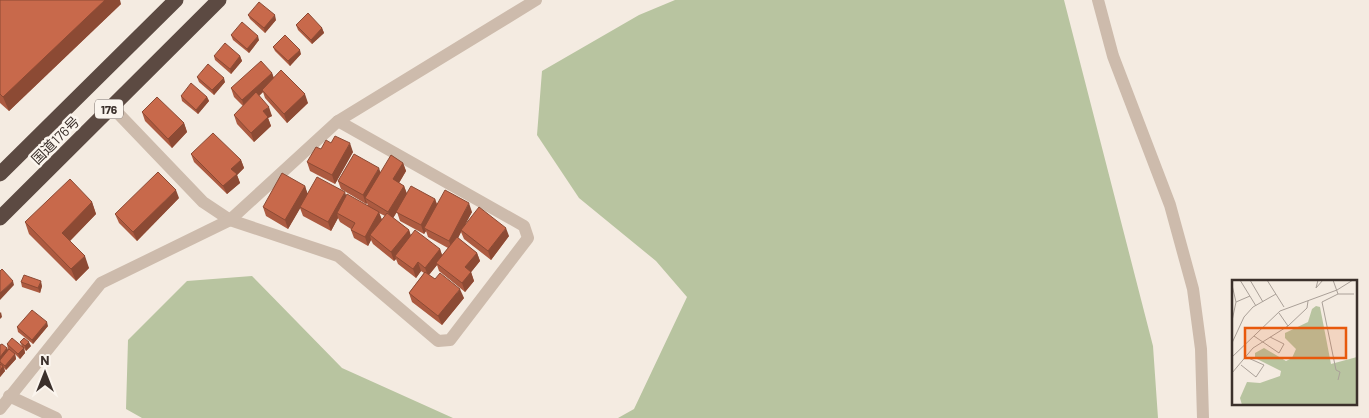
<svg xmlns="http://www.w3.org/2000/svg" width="1369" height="418" font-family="Barlow,'Noto Sans JP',sans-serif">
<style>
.green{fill:#b8c4a0}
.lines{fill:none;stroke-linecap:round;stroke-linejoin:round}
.minor{stroke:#cdbbac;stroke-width:12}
.highway{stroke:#5c4a42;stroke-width:15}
.wall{fill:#ac5a40;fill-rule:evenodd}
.shaded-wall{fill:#8c4a34}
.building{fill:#c8694b;stroke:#8c4a34}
.labels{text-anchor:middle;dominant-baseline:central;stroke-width:5;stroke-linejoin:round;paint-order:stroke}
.shield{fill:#fbf5ee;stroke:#756b66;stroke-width:1}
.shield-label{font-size:12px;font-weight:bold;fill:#3b302b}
.street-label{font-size:14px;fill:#3b302b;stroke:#fbf5ee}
.inset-road{fill:none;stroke:#aaa098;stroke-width:1}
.view{fill:#e8590c;fill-opacity:0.15;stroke:#e8590c;stroke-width:2.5}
.inset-edge{fill:none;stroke:#3b302b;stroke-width:2.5}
</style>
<rect width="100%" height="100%" fill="#f4ebe1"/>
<g class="green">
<path d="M675 0H1064L1153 346 1158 418H618L634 409 687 297 656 261 579 198 537 135 542 71 639 15Z"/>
<path d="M252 276 342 368 453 418H142L126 409 128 340 187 281Z"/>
</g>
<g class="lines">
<g class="minor">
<path d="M1098 0 1113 56 1170 205 1193 289 1201 349 1203 418"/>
<path d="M112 107 203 202 230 220 338 256 438 341 450 340 528 238 524 226 338 121"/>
<path d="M9 396 56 418"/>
<path d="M0 409 101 283 230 220 338 121 536 0"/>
</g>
<g class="highway">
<path d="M0 174 176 0"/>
<path d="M0 218 219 0"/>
</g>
</g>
<g class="wall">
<path d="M0 0 121 4 9 111 0 103Z"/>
<path d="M248 15 276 20 265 33 250 19Z"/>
<path d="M296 25 322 28 324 33 312 44 298 30Z"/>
<path d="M231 35 259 40 249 53 233 40Z"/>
<path d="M273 47 301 54 290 66 275 51Z"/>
<path d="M214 56H240L242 61 231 74 215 60Z"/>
<path d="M272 73 274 78 308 103 287 123 265 98 263 92 259 96 272 116 268 118 271 126 254 142 237 124 234 115 243 106 234 97 231 88Z"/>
<path d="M197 77 225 82 214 95 199 82Z"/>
<path d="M181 96 207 97 209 101 198 114 182 101Z"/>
<path d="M142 112 184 123 187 132 172 148 145 121Z"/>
<path d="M331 143 353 152 335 184 310 171 307 162Z"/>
<path d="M191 154 241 160 244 168 237 175 240 183 227 194 194 162Z"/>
<path d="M403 163 406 171 399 183 404 186 407 194 435 199 437 204 472 212 465 224 509 236 491 260 464 239 461 232 458 238 477 253 480 261 471 272 474 281 465 292 439 271 437 265 429 275 435 279 464 298 442 325 412 302 409 293 424 273 421 271 416 278 398 264 396 259 394 261 373 244 371 240 368 246 354 238 351 230V229L340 222 338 218 331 231 303 216 300 208 288 229 266 216 263 207 305 186 307 193 346 196 368 206 367 203 366 204 341 189 338 181 380 173ZM397 212 400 221 424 234 426 231 428 237 448 248 442 255 440 249 411 236 409 230 393 218ZM379 213 385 216 382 220Z"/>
<path d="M179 198 137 241 119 223 115 214Z"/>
<path d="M92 202 96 214 70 241 89 268 76 281 29 234 25 222Z"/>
<path d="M21 282 42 286 40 293 22 287Z"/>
<path d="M48 326 33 344 18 332 17 327Z"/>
<path d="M20 342 31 346 26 351 24 348 25 353 20 359 15 354 16 359 6 370 4 368 5 371 0 377V345L7 348 8 350 7 344 22 346Z"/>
</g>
<g class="shaded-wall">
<path d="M105 0H120L121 4 9 111 3 97Z"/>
<path d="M275 15 276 20 265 33 264 28Z"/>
<path d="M322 28 324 33 312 44 311 40Z"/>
<path d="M258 36 259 40 249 53 247 49Z"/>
<path d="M300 50 301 54 290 66 288 61Z"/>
<path d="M240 56 242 61 231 74 230 69Z"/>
<path d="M272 73 275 82 262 90 263 92 245 109 242 100Z"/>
<path d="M224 78 225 82 214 95 212 90Z"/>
<path d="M305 94 308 103 287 123 284 114Z"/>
<path d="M207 97 209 101 198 114 196 110Z"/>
<path d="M269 107 272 116 268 118 271 126 254 142 251 133 263 111Z"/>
<path d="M184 123 187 132 172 148 168 139Z"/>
<path d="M350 143 353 152 335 184 332 175Z"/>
<path d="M241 160 244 168 237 175 240 183 227 194 223 186 231 169Z"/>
<path d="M403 163 406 171 396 188 393 179Z"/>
<path d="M379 168 382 177 365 198 367 203 366 204 363 195Z"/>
<path d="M305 186 308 195 288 229 285 220Z"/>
<path d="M404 186 407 194 392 220 388 212Z"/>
<path d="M176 190 179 198 137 241 133 232Z"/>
<path d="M345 192 348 201 337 213 338 218 331 231 328 222Z"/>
<path d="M435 199 438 208 424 228 426 231 424 234 421 225Z"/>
<path d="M92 202 96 214 66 245 62 233Z"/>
<path d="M469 203 472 212 462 231 461 230V232L452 250 449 241Z"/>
<path d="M379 212 382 220 370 235 371 240 368 246 365 237Z"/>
<path d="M506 228 509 236 491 260 488 251Z"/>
<path d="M409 230 412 239 395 256 396 259 394 261 391 252Z"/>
<path d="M440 249 443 258 436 263 437 265 428 276 425 268Z"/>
<path d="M477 253 480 261 468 276 465 267Z"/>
<path d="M85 256 89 268 76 281 71 269Z"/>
<path d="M418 262 421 271 416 278 413 269Z"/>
<path d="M471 272 474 281 465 292 462 283Z"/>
<path d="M13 281 14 285 0 300V293Z"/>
<path d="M41 281 42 286 40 293 38 288Z"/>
<path d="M460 289 464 298 442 325 438 316Z"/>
<path d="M1 312 2 317 0 319V313Z"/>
<path d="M47 322 48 326 33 344 32 340Z"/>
<path d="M29 342 31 346 26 351 25 346Z"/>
<path d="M7 348 9 353 0 362V357Z"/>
<path d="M24 348 25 353 20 359 18 354Z"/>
<path d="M15 354 16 359 6 370 5 366Z"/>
<path d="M3 366 5 371 0 377V371Z"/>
</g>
<g class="building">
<path d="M0 0H105L3 97 0 94Z"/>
<path d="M259 2 275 15 264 28 248 15Z"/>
<path d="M308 13 322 28 311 40 296 25Z"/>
<path d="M242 22 258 36 247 49 231 35Z"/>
<path d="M285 35 300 50 288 61 273 47Z"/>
<path d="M225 43 240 56 230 69 214 56Z"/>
<path d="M261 61 272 73 242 100 231 88Z"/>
<path d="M208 64 224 78 212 90 197 77Z"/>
<path d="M281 70 305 94 284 114 262 90Z"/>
<path d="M191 83 207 97 196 110 181 96Z"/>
<path d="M256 92 269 107 263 111 268 117 251 133 234 115Z"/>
<path d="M157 97 184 123 168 139 142 112Z"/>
<path d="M213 133 241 160 231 169 237 174 223 186 191 154Z"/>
<path d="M335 136 350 143 332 175 307 162 316 147 321 149 326 140 331 143Z"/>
<path d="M354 154 379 168 363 195 338 181Z"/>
<path d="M391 155 403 163 393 179 404 186 388 212 365 198Z"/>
<path d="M158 172 176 190 133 232 115 214Z"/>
<path d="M282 173 305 186 285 220 263 207Z"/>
<path d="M317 177 345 192 328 222 300 207Z"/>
<path d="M70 179 92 202 62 233 85 256 71 269 25 222Z"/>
<path d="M411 186 435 199 421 225 396 212Z"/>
<path d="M445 190 469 203 449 241 424 228Z"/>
<path d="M347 194 379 212 365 237 351 230 355 223 337 213Z"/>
<path d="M479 207 506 228 488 251 461 230Z"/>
<path d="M387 213 409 230 391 252 370 235Z"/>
<path d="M415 230 440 249 425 268 418 262 413 269 395 256Z"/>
<path d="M457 237 477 253 465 267 471 272 462 283 436 263Z"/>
<path d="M2 269 13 281 0 293V271Z"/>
<path d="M425 272 435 279 440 273 460 289 438 316 409 293Z"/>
<path d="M24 275 41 281 38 288 21 282Z"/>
<path d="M32 310 47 322 32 340 17 327Z"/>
<path d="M12 338 24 348 18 354 7 344Z"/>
<path d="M24 338 29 342 25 346 20 342Z"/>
<path d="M2 344 7 348 0 357V345Z"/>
<path d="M9 349 15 354 5 366 0 362V360Z"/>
<path d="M0 364 3 366 0 371Z"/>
</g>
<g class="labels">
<rect class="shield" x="95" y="99.5" width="28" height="19" rx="4"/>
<g class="shield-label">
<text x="109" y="109">176</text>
</g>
<g class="street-label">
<text transform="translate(55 140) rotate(-45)">国道176号</text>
</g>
</g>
<g transform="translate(1232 280)">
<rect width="125" height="125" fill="#f4ebe1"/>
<path d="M84 26 88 27 99 84 125 77V125H10L8 118 15 102 28 103 48 96 49 91 23 78V73L32 68 54 81 60 78 64 69 53 58V53L76 42 80 29Z" fill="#b8c4a0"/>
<path class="inset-road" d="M8 0 24 26M18 0 31 22M35 0 52 27M86 0 84 8 91 0M101 0 106 14 90 22 104 90 108 92 106 100M0 5 4 22 0 41M106 14H122M4 22 18 16M47 33 56 46M22 56 47 73 52 64 38 57M0 63 12 37 21 27 44 14M0 77 48 31 105 10 121 0M9 85 24 97 32 85 14 77M0 93 21 68 56 46 75 28 76 21"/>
<path class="view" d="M13 48H114V78H13Z"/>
<rect width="125" height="125" class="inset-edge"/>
</g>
<g transform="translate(45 373)" stroke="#fbf5ee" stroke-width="4" paint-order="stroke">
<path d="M0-4L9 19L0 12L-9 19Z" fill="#3b302b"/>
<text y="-8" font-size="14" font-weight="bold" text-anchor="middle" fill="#3b302b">N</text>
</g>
</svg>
